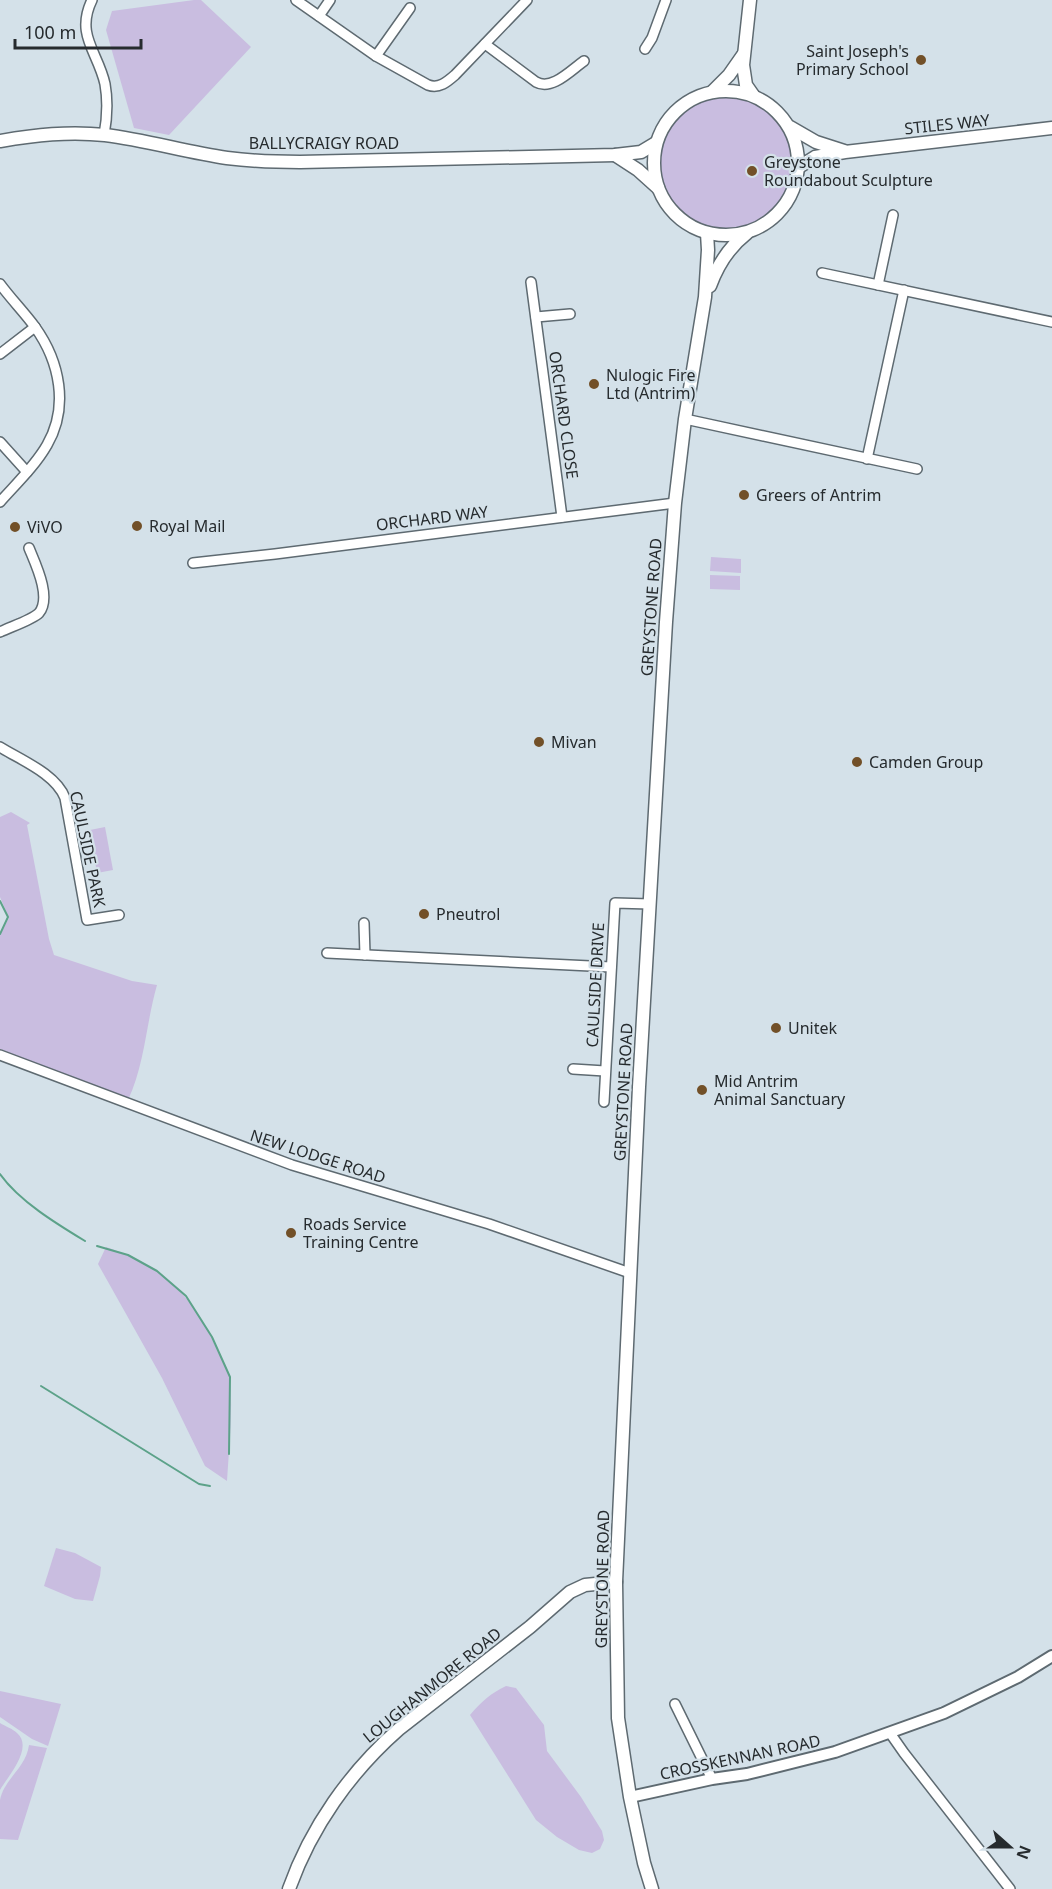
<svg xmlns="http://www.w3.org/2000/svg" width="1052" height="1889" font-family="'Noto Sans',sans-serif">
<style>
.green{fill:#c9bde0}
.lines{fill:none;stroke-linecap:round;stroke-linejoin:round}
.stream{stroke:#5ca289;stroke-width:2}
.minor-casing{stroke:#5e6a71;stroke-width:12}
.tertiary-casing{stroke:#5e6a71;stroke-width:14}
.secondary-casing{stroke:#5e6a71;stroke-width:15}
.minor{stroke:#fff;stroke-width:9}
.tertiary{stroke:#fff;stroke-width:10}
.secondary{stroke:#fff;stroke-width:12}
.poi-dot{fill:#725028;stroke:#d4e1e9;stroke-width:2}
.labels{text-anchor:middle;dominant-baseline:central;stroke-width:4.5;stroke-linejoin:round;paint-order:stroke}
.poi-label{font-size:16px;fill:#262b2e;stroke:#d4e1e9;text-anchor:start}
.street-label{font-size:16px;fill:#262b2e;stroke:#d4e1e9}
</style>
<rect width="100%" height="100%" fill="#d4e1e9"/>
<g class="green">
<path d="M194 0H201L251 47 169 135 134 128 106 30 112 11Z"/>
<circle cx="727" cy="163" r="67"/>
<path d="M711 557 741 559V573L710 571Z"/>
<path d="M710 575 740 576V590L710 589Z"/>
<path d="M11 812 30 823 27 825 49 939 54 955 132 981 157 985C146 1023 145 1064 128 1100L0 1049V934L9 918 0 897V817Z"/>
<path d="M105 827 113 870 97 873 90 830Z"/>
<path d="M106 1247C162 1266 194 1296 217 1350 222 1359 229 1370 230 1379 233 1413 229 1448 227 1481L205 1466 162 1378 98 1264Z"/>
<path d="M56 1548 75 1553 101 1567 100 1576 93 1601 75 1599 44 1586Z"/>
<path d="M506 1686 516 1688 544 1725 547 1751 581 1797 602 1831 604 1840 600 1849 592 1853 579 1850 557 1837 536 1820 470 1715C481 1702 491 1693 506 1686Z"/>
<path d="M0 1691 61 1704 48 1746 32 1739 0 1717Z"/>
<path d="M0 1723C5 1726 13 1729 17 1733 34 1748 8 1776 0 1790Z"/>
<path d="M29 1745 47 1748 18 1840 0 1839C0 1827 0 1812 0 1800 4 1779 26 1768 29 1745Z"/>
</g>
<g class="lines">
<g class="stream">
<path d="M0 901 8 917 0 934"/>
<path d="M0 1174C19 1201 57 1224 85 1241"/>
<path d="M97 1246 128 1255 157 1271 186 1296 212 1337 230 1377 229 1454"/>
<path d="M41 1386 199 1484 210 1486"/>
</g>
<g class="minor-casing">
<g id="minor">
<path d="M92 0C75 35 98 52 105 84 108 101 107 119 104 135"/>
<path d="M296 0 376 56 428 85C439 89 447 82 455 75L527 0"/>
<path d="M319 16 330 0"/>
<path d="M485 44 536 82C552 91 571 70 584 61"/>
<path d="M645 49 652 38 666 0"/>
<path d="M376 56 410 8"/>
<path d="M822 273 1052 322"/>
<path d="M531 282 562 517"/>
<path d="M0 284C11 299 24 312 35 327 60 362 69 407 47 445 35 466 16 484 0 502"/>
<path d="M878 285 893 215"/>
<path d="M536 317 570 314"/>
<path d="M0 354 35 327"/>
<path d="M685 419 917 469"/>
<path d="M0 442 27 472"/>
<path d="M867 459 904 290"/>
<path d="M193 563 275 554 675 503"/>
<path d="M0 632C10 627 32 620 39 613 52 597 35 563 29 548"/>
<path d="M0 747C21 760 56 774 65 798L87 920 119 915"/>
<path d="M364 923 365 955"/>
<path d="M327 953 611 967"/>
<path d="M0 1055 292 1165 489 1224 630 1273"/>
<path d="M573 1069 605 1071"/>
<path d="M604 1102 615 903 650 904"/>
<path d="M675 1704 712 1779"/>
<path d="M890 1733 904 1753 1010 1889"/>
</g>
</g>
<g class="tertiary-casing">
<path id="tertiary" d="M630 1797 712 1779 747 1774 835 1752 944 1713 1018 1677 1052 1656"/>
</g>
<g class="secondary-casing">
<g id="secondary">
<path d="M750 0 743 65 746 85 753 95"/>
<circle cx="726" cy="163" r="72"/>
<path d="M713 91 729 75 743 55"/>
<path d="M790 127 816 142 844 151"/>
<path d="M0 141C35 135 69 131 105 135 146 140 186 152 227 158 251 161 275 162 300 162L615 155 641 152 656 143"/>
<path d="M615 155 638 170 658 188"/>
<path d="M799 167 815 157 845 152 1052 128"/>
<path d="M710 286C718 264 729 247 747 233"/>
<path d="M289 1889C311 1827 350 1772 399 1729L530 1627 570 1592 585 1585 616 1582"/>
<path d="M652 1889 644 1863 630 1797 618 1718 616 1582 639 1087 666 622 675 503 685 419 705 297 708 250 707 233"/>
</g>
</g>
<use href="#minor" class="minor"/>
<use href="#tertiary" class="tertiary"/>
<use href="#secondary" class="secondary"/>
</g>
<g class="poi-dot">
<circle cx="921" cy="60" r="6"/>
<circle cx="752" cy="171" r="6"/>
<circle cx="594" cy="384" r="6"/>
<circle cx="744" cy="495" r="6"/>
<circle cx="137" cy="526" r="6"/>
<circle cx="15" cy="527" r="6"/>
<circle cx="539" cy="742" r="6"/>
<circle cx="857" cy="762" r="6"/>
<circle cx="424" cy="914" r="6"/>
<circle cx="776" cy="1028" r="6"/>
<circle cx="702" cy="1090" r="6"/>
<circle cx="291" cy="1233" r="6"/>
</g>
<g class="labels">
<g class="poi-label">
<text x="909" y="51" text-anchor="end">Saint Joseph's<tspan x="909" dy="18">Primary School</tspan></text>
<text x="764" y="162">Greystone<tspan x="764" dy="18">Roundabout Sculpture</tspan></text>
<text x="606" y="375">Nulogic Fire<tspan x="606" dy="18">Ltd (Antrim)</tspan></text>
<text x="756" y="495">Greers of Antrim</text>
<text x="149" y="526">Royal Mail</text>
<text x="27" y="527">ViVO</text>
<text x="551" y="742">Mivan</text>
<text x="869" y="762">Camden Group</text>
<text x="436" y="914">Pneutrol</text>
<text x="788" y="1028">Unitek</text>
<text x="714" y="1081">Mid Antrim<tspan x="714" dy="18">Animal Sanctuary</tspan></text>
<text x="303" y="1224">Roads Service<tspan x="303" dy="18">Training Centre</tspan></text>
</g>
<g class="street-label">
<text transform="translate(947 124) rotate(-6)">STILES WAY</text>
<text x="324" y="143">BALLYCRAIGY ROAD</text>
<text transform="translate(564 415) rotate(82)">ORCHARD CLOSE</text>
<text transform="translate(432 518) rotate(-7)">ORCHARD WAY</text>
<text transform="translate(651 607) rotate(-86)">GREYSTONE ROAD</text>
<text transform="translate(88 849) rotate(78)">CAULSIDE PARK</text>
<text transform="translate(595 985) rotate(-87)">CAULSIDE DRIVE</text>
<text transform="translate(623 1092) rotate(-87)">GREYSTONE ROAD</text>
<text transform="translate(318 1156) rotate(18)">NEW LODGE ROAD</text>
<text transform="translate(602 1579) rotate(-89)">GREYSTONE ROAD</text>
<text transform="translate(432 1685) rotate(-39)">LOUGHANMORE ROAD</text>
<text transform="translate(740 1757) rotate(-12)">CROSSKENNAN ROAD</text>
</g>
</g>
<g transform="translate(1010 1847) rotate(111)" stroke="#d4e1e9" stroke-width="4.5" paint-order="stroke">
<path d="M0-4.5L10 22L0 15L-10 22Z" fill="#262b2e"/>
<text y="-9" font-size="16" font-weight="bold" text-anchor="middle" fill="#262b2e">N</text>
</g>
<path d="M15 39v9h126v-9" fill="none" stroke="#262b2e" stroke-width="3"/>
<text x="24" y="39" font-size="18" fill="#262b2e" stroke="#d4e1e9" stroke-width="4.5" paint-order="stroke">100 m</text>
</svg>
